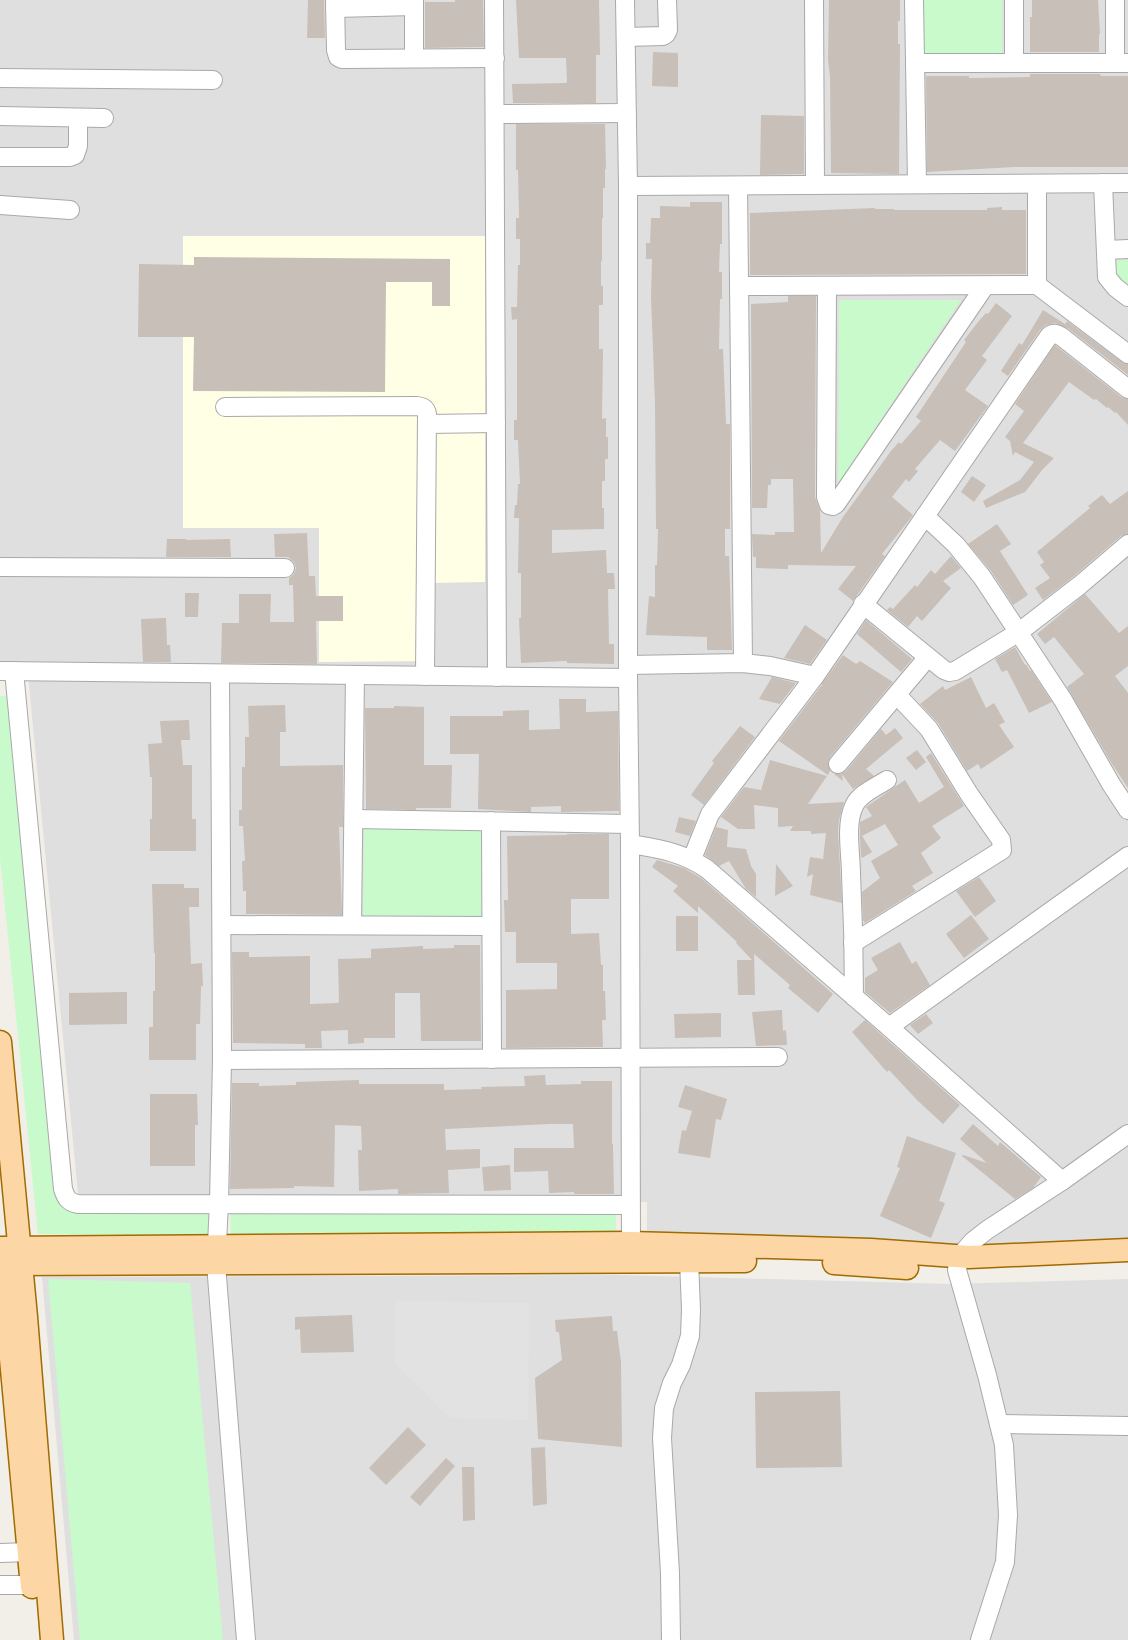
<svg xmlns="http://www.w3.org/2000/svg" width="1128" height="1640" font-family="Figtree,sans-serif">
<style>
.residential{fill:#e0dfdf}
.education{fill:#ffffe5}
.park{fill:#c8facc}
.parking{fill:#e2e2e2}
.building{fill:#c7bfb8}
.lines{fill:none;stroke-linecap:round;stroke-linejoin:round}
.minor-casing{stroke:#a9a9a9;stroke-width:20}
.major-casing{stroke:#a06b00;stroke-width:25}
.minor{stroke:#fff;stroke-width:18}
.major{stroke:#fcd6a4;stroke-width:22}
</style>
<rect width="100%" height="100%" fill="#f2efe9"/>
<g class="residential">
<path d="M0 0H1128V1246L992 1253 647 1236V1202L78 1194 27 664H0Z"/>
<path d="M620 1275 950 1284 1128 1279V1640H74L42 1277Z"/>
</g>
<path class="education" d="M183 236H485V582L432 583V661L319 662V528H183Z"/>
<g class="park">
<rect x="924" y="0" width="78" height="53"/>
<path d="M1110 260H1128V289L1111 278Z"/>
<path d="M839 300H961L838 484Z"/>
<path d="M22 695 70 1209 215 1210 217 1236 38 1234 0 858V696Z"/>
<path d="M364 827 482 828V917L363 916Z"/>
<path d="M230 1209 616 1212V1233L231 1236Z"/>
<path d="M48 1279 190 1283 223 1640H80Z"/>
</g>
<path class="parking" d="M395 1301 529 1303 528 1420 451 1418 394 1363Z"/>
<g class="building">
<path d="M308 0H324L325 38H307Z"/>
<path d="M455 0H483L484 47 425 48V2H455Z"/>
<path d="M516 0H599L600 55H596V103H513L512 84 566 83 567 81 566 58H519Z"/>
<path d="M829 0H900V21H898V44H900L899 174 831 173 830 77 828 60Z"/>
<path d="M1032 0H1098L1100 34H1099V52H1030V17H1032Z"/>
<path d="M653 52 678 53V87L652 86Z"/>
<path d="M1030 74H1100L1101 76H1128V167H1014L927 172 926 76H969V78L1030 77Z"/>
<path d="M761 115 804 116V174L760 175Z"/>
<path d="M516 124H605L606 169H605V188H603V218H602V261H601V286H603V305H599V349H603L602 419 606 418V437H608V459H605V481H602V508H604V529L552 530V553L606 550 607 573H614L615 589H608L609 644H614V664L567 663V661L521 663 519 618H521V573H518L519 518H514L515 505H517L518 484H520L518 440H514V420H517V319L512 320 511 307H517L518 265H520V239H516V218H519L518 170H516Z"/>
<path d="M690 202H722V244H720L719 272H722V299H720L719 349H723L726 424H730V529H725V556H729L732 650H707V637L646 635 649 596 655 597V565H657L658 529H656L655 404 651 297 652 259H646V243H650L651 218H660V206L690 207Z"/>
<path d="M1002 207V210H1026V274L750 275V213L875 208V209H894V210H987V208Z"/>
<path d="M194 257 450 259V306H432V282H386L385 392 193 391 194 337H138L139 264 194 265Z"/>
<path d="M788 296H816L815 497 820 510 821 553 843 517 891 451 899 442 901 444 921 421 916 417 966 342 964 340 978 322 986 313 988 314 996 303 1012 316 982 356 987 360 965 390 988 406 955 451 940 440 915 469 918 471 909 482 906 479 892 497 913 515 882 554 885 556 853 601 838 589 856 566 788 565V569L756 568V557H753L752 534 775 535V532H794L793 479H771V485H768L767 508H752L751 304 788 302Z"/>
<path d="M1043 310 1065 324 1067 321 1122 362 1128 364V375L1069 329 1055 323 1046 325 1040 330 1008 376 1001 371 1019 343 1022 345Z"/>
<path d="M1055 345 1121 397 1128 399V425L1116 412 1115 413 1108 407 1107 408 1096 399 1094 400 1069 382 1023 443 1054 458 1043 469 1025 492 986 508 983 501 1020 480 1034 462 1015 452 1013 456 1010 441 1005 437 1024 411 1015 404Z"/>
<path d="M972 476 986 485 974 502 961 492Z"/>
<path d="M1128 491V534L1121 536 1073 577 1043 600 1035 588 1050 578 1040 565 1044 562 1037 552 1090 508 1088 506 1102 495 1110 504Z"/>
<path d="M997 524 1011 544 1000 551 1028 595 1013 605 991 571 968 544Z"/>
<path d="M307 533 309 576H315L316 596H343V621H316L317 664 221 663 222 623H239V594H271L270 622H294L293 585H289V578L294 574 296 568 294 562 288 557H275L274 534Z"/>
<path d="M167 539H186V540L230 539 231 557H166Z"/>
<path d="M951 556 961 568 943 581 951 588 922 621 917 616 908 627 887 610 890 607 893 609 915 585 917 587 931 570 935 574Z"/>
<path d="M185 593H199L198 617H185Z"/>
<path d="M1085 594 1119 633 1128 626V666L1115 676 1128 693V788L1112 764 1067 687 1084 674 1054 637 1045 644 1037 634Z"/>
<path d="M166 618 167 645H170L171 662H143L141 619Z"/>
<path d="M866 620 912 659 901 672 857 634Z"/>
<path d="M805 625 827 640 810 664 784 658Z"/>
<path d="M1015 647 1025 665 1026 664 1030 671 1031 670 1052 702 1029 713 1007 670 1002 672 995 659Z"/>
<path d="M843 655 856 664 860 661 893 682 830 757 828 763 830 771 828 775 779 741 821 686H823L821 685Z"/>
<path d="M772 677 796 683 780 704 759 699Z"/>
<path d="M971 677 986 708 994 703 1005 722 999 725 1014 747 981 769 978 764 967 771 938 723 920 704 943 686 945 690Z"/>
<path d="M559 699H586V712L618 711 619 811 561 812V806L531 807V812L478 809 479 754H450V716H503V711L529 710V730L560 729Z"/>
<path d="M285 705 286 732H280V766L343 765V827H339L342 915 246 914V891H243L242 861H245L243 826H239V810H242V767H245V737H249L248 706Z"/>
<path d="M394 706 424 707V765H452L451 808H416V810L366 809 365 708H394Z"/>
<path d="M189 720 190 740H181L183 765H192V819H196V851H150V819H152V777H150L148 744 162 743 160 721Z"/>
<path d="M740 726 755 737 704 805 691 795 714 763 712 761Z"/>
<path d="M895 728 903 738 866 769 874 776 853 789 842 774 843 781 834 774H841L846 771 881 729 886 735Z"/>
<path d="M917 750 926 762 916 770 906 758Z"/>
<path d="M931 753 964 806 932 826 941 838 921 853 933 873 912 886 916 891 865 923 863 920 862 892 880 878 871 861 898 845 885 824 862 836 872 852 862 858 861 856 860 839V822L872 816 866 807 905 780 919 803 944 787 926 757Z"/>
<path d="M770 760 827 776 808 804 844 802 839 820 838 831 842 903 810 895 813 874 807 877 810 857 823 859 826 833 811 834V831H790L793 826 778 827V808L754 805 755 829H738L721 817 744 787 761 790Z"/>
<path d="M679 817 696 821 690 836 675 832Z"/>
<path d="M716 827 728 830 727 847 746 849 751 866 756 874V897L746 889 729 861 719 866 705 855Z"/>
<path d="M567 834H609V899H571V934L599 933 601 965H603V991H605L606 1020H602L603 1047 506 1048V990L557 989V963H516V932H505L504 900H508L507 836 567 835Z"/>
<path d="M657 860 684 868 701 878 833 994 818 1013 788 988 790 985 754 954 755 995H738L737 960H752L736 943 737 942 698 906V913L673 891 678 886 652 867Z"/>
<path d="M776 864 793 886 775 896Z"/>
<path d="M979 877 996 901 975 917 956 891Z"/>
<path d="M152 884H184V888H199V907H189L191 964 202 963 203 986H201L200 1024H196V1060H149V1027H153V991H155V953H154Z"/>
<path d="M971 915 989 939 964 958 946 934Z"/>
<rect x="676" y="916" width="22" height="35"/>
<path d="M900 942 912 964 916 961 930 985 890 1013 865 992V978L878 970 871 958Z"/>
<path d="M454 945H480L481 1041H421L420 993H395V1038H364V1043L348 1044V1030L321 1031 322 1048H305V1044L233 1043 232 952H249V957L310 956V1004L337 1003 339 1002 338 959 371 958V949L423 946V949L454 948Z"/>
<path d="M127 992V1024L69 1025V993Z"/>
<path d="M782 1010 783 1031 786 1030 787 1045 756 1046 752 1012Z"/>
<path d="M721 1013V1037L675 1038 674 1014Z"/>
<path d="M926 1014 933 1023 918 1034 910 1025Z"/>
<path d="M865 1020 960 1105 943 1124 917 1100 889 1070 887 1072 852 1032Z"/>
<path d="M545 1075 546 1085 581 1084V1081H612V1144H613L614 1194H574V1192L549 1193 548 1171 514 1172V1148H574L573 1124H550L445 1129 446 1150 480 1149V1168L448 1170 449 1193 398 1194V1189L359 1191 358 1150H362L361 1126 335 1125 334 1187 294 1186V1188L230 1189 232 1083H259V1086L296 1085V1082L359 1080V1084H444V1090L482 1089 481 1087 525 1086 524 1076Z"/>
<path d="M685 1085 727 1099 721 1120 716 1119 710 1158 678 1153 682 1130 686 1131 692 1111 678 1107Z"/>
<path d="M150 1094H197L198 1125H195V1166H150Z"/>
<path d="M973 1124 998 1146 1000 1142 1041 1177 1033 1188 1015 1199 962 1156 963 1155 987 1163 960 1139Z"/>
<path d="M907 1136 956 1153 939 1201 945 1203 931 1238 880 1216 900 1168 897 1167Z"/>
<path d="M510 1165 511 1190 484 1191 482 1167Z"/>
<path d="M352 1315 354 1352 301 1353 300 1329 295 1330V1317Z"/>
<path d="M612 1316 613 1331H617L621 1362 622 1447 538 1439 535 1378 562 1360 559 1332H556L555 1320Z"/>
<path d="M840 1391 842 1467 756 1468 755 1392Z"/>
<path d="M408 1427 426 1445 386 1485 369 1468Z"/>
<path d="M545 1447 547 1504 533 1506 531 1448Z"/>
<path d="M446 1458 455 1466 420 1506 410 1497Z"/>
<path d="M462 1467H474L475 1520 463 1521Z"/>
</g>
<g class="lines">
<g class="minor-casing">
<g id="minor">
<path d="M335 0 336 50 338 57 342 59 495 58"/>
<path d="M414 0V58"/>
<path d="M494 0 497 677"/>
<path d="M625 0 628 186V678L630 844 631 1254"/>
<path d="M814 0 815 185"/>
<path d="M914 0 917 184"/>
<path d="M335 8 414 6"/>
<path d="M626 37 663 36 666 34 668 30 667 0"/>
<path d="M915 63H1128"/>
<path d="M1014 63V0"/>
<path d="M1115 63V0"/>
<path d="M0 78 213 80"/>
<path d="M495 114 627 113"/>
<path d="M0 116 104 118"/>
<path d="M0 157H70L75 155 78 146V118"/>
<path d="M1103 183 1107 277 1115 287 1128 297"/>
<path d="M628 186 1128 183"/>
<path d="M738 186 743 663"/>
<path d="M0 205 70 210"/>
<path d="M1106 250 1128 249"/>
<path d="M1037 285 1128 354"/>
<path d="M739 286 1037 285V184"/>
<path d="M827 286 826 497 829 505 833 506 836 504 985 286"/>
<path d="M225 407 417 406C423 407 426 408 427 414L425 676"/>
<path d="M427 424 496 423"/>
<path d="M925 516 956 545 982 577 1063 700 1111 784 1128 810"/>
<path d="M0 567 285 568"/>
<path d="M863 604 944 670 949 672 955 671 1019 632 1080 585 1128 544"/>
<path d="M628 665 743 663 770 666 815 676"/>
<path d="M0 671 628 678"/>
<path d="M14 671 63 1189C66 1198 68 1202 78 1204L630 1205"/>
<path d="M220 674 222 1060 219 1203 216 1264 246 1640"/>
<path d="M838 764 928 657"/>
<path d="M354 819 629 824"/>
<path d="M491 821 492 1059"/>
<path d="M630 844C660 849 682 852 707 869L889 1027 1062 1181"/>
<path d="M692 859 710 814 815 676 1049 336C1054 332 1057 334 1062 337L1128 389"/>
<path d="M222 925 491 926"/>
<path d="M352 925 355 675"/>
<path d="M853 943 1002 850 1001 840 969 794 929 729 897 695"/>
<path d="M854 997C854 956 853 915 851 874 851 854 845 825 854 806 859 794 876 787 887 780"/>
<path d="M889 1027 1128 856"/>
<path d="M222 1060 778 1057"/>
<path d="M999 1424 1128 1426"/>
<path d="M0 1553 29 1552"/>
<path d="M0 1585H32"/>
<path d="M671 1640 670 1573 662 1438 664 1408 672 1383 681 1365 690 1336 691 1310 689 1260"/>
<path d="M980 1640 1005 1562 1008 1515 1004 1445 987 1375 957 1270 959 1257 973 1241 987 1230 1062 1181 1128 1134"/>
</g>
</g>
<g class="major-casing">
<g id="major">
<path d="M0 1042 26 1317 52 1640"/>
<path d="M1 1248 631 1243 871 1250 969 1257 1128 1250"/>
<path d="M1 1250 32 1587"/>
<path d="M834 1263 907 1268"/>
<path d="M2 1264 745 1261"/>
</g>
</g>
<use href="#minor" class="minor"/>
<use href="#major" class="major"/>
</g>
</svg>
